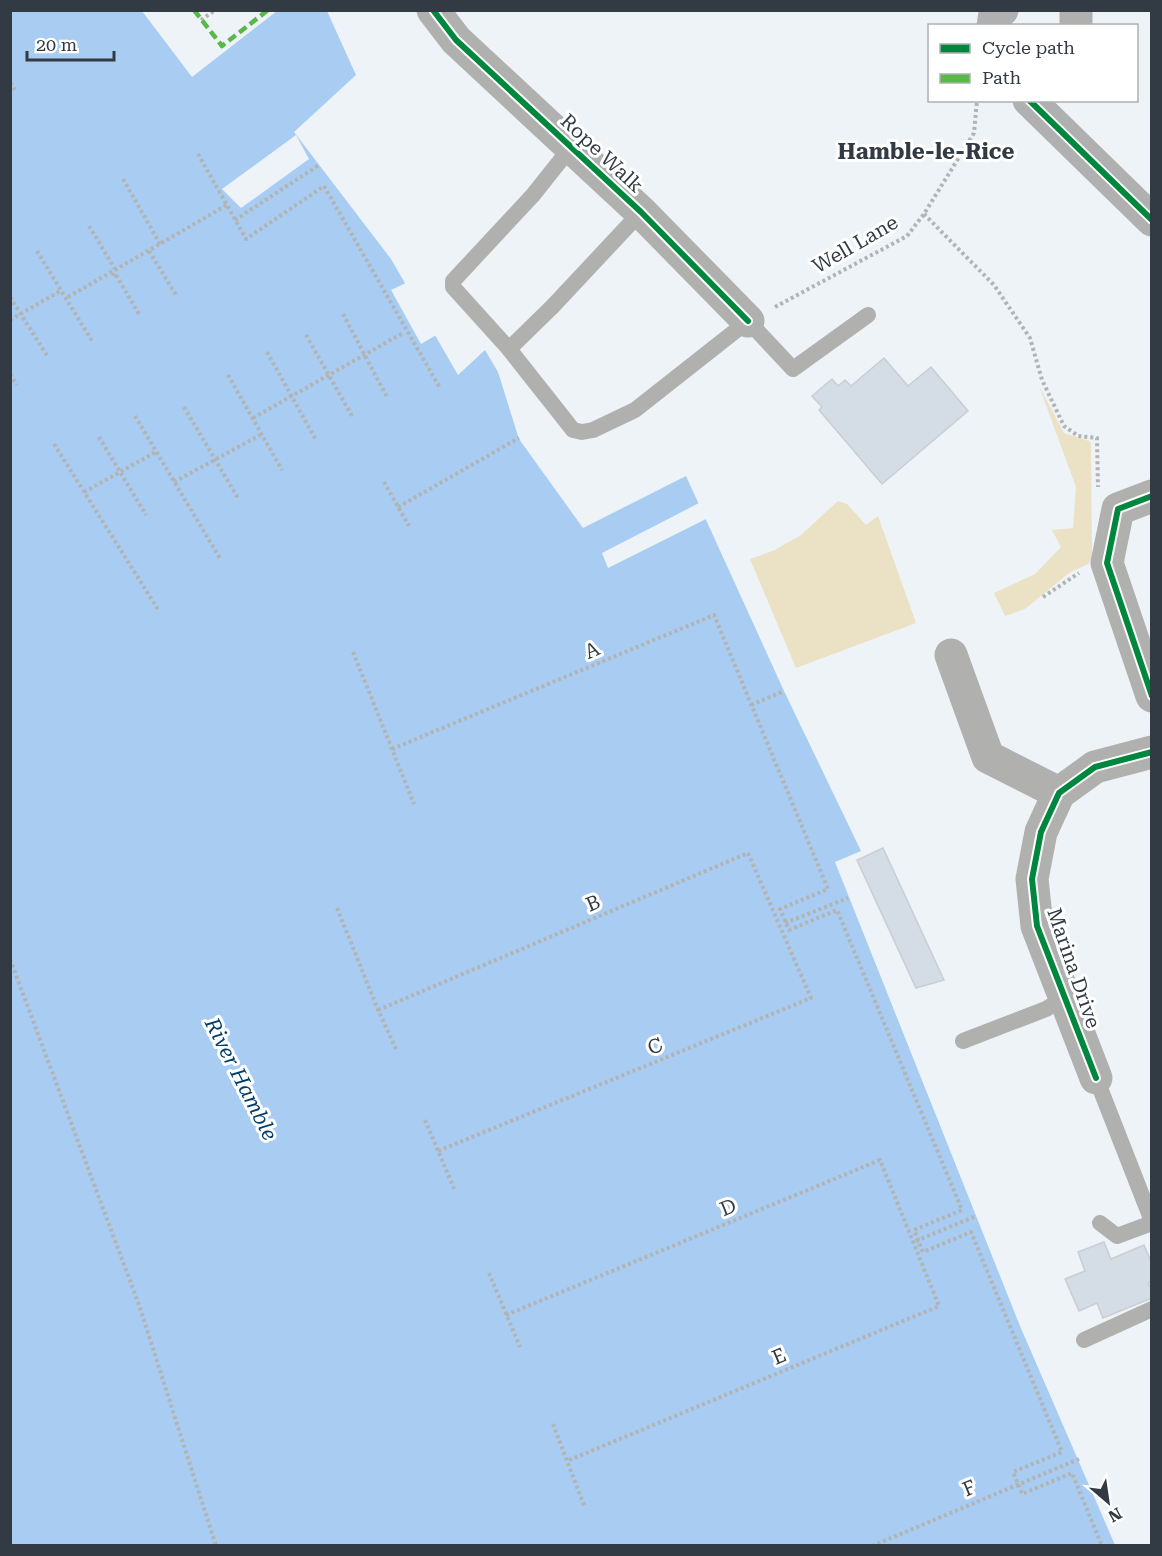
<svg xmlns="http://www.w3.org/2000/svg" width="1162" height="1556" font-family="'Roboto Serif',serif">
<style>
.green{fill:#ebe1c4}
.water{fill:#a8ccf2}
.pier{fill:#eef3f8}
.building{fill:#d4dce5;stroke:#c8ced4;stroke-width:1.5}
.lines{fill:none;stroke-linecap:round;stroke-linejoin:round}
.path{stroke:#b2b4b4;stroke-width:4;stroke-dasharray:3 3;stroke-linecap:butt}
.lane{stroke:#b0b1af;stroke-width:16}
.street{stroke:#b0b1af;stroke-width:33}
.secondary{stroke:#afb0af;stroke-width:33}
.quiet{stroke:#58b947;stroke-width:4.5;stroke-dasharray:9 4.5;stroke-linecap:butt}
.cycleway-casing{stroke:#fff;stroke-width:10}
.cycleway{stroke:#00873e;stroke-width:6}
.labels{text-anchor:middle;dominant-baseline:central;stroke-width:6;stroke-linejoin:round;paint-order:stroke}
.street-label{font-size:20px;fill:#323b44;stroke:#fff}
.water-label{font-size:21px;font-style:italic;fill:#023d6b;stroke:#fff}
.quarter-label{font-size:22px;font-weight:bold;fill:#323b44;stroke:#fff}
</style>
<rect width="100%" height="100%" fill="#eef3f8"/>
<g class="green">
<path d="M1039 386 1064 433 1089 441 1091 443 1092 558 1088 564 1069 573 1025 609 1005 616 994 593 1035 574 1061 547 1052 530 1073 528 1076 487Z"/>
<path d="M838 501 847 504 866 525 878 516 916 623 796 668 750 559 775 550 801 535Z"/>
</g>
<path class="water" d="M11 11H142L192 77 277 11H327L356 75 294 132 391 259 458 375 485 350 498 372 519 439 583 528 686 476 784 691 861 851 835 862 1020 1326 1115 1545 11 1546Z"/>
<g class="pier">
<path d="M296 135 309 159 241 208 222 189Z"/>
<path d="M408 282 438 334 421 344 391 290Z"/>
<path d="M701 502 708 518 608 568 602 553Z"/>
</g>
<g class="building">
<path d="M884 358 908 386 931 367 968 411 882 484 819 410 822 407 812 396 832 379 838 386 845 380 851 386Z"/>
<path d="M883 848 944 980 916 988 857 860Z"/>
<path d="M1104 1242 1111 1259 1144 1245 1152 1264V1281L1148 1283 1152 1290V1298L1103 1318 1097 1303 1079 1311 1065 1279 1085 1271 1078 1252Z"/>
</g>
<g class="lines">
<g class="path">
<path d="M201 20 215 10"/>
<path d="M10 83 15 90"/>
<path d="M198 154 246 239 324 186 440 388"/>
<path d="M123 179 160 244"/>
<path d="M924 214 994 285 1030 338 1042 380 1064 426 1078 436 1097 438 1098 487"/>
<path d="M235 220 319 165"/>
<path d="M89 226 115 269"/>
<path d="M37 251 92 341"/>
<path d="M149 251 176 295"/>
<path d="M113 276 115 273 140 316"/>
<path d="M10 297 48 357"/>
<path d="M68 297 227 205"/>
<path d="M775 307 907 236 924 214 974 133 977 100"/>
<path d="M343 314 387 397"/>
<path d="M10 320 60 291"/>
<path d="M306 335 352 416"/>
<path d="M267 352 316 440"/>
<path d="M10 374 17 385"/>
<path d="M228 375 282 470"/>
<path d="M184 407 238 498"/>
<path d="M135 416 221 560"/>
<path d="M253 418 403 333"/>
<path d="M99 437 146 515"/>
<path d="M54 444 159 611"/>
<path d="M174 482 262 434"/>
<path d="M384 482 409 526"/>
<path d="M84 492 156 452"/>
<path d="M398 507 519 438"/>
<path d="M1043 597 1079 573"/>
<path d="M353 652 414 804"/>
<path d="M751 705 784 691"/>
<path d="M392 749 714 615 828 889 780 909 789 930 837 910 962 1210 914 1230 923 1252 971 1232 1062 1452 1013 1472 1022 1494 1072 1473 1102 1546"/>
<path d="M337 908 378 1010 396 1049"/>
<path d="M785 923 848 898"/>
<path d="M10 959 139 1305 216 1546"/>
<path d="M378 1010 748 853 811 998 438 1151"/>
<path d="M425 1120 455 1191"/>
<path d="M916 1241 976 1216"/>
<path d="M489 1273 520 1347"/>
<path d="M506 1315 880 1160 939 1306 567 1461"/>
<path d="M553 1424 585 1508"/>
<path d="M872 1546 1079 1459"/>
</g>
<g class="lane">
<path d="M572 146 533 195 453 281V287L509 349 573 430 582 432 593 430 635 410 748 321 793 369 868 315"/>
<path d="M509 349 553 306 641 212"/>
<path d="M963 1041 1046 1009 1065 997"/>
<path d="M1096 1078 1152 1221"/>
<path d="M1100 1223 1117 1236 1152 1223"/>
<path d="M1084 1340 1152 1309"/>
</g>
<g class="street">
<path d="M433 10 456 40 641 212 748 321"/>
<path d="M1076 26V10"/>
<path d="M1152 496 1118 509 1107 563 1152 696"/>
<path d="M951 655 988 757 1059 793"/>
<path d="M1096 1078 1037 926 1032 879 1041 832 1059 793 1095 767 1152 752"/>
</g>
<g class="secondary">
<path d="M993 26 995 13 1002 10"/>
<path d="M1029 100 1152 220"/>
</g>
<path class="quiet" d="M194 10 222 46 268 10"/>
<g class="cycleway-casing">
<g id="cycleway">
<path d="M433 10 456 40 641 212 748 321"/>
<path d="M1029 100 1152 220"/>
<path d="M1152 496 1118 509 1107 563 1152 696"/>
<path d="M1096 1078 1037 926 1032 879 1041 832 1059 793 1095 767 1152 752"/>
</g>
</g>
<use href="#cycleway" class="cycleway"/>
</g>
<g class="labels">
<g class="street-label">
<text transform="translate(602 153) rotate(43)">Rope Walk</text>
<text transform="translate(855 244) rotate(-30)">Well Lane</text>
<text transform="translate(592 650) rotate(-23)">A</text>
<text transform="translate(593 903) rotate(-23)">B</text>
<text transform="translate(1074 968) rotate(71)">Marina Drive</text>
<text transform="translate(655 1046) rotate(-22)">C</text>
<text transform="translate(728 1207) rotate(-22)">D</text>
<text transform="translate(779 1356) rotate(-23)">E</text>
<text transform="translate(969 1488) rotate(-23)">F</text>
</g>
<g class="water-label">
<text transform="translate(241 1079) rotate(63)">River Hamble</text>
</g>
<g class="quarter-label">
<text x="926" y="151">Hamble-le-Rice</text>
</g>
</g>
<rect width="1162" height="1556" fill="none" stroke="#323b44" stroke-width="24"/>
<rect x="928" y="24" width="210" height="78" fill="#ffffff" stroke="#adb1b4" stroke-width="1.5"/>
<rect x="940" y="44" width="30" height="9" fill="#00873e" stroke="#adb1b4" stroke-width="1.5"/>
<text x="982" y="54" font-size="18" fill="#323b44">Cycle path</text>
<rect x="940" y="74" width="30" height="9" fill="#58b947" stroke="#adb1b4" stroke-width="1.5"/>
<text x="982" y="84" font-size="18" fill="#323b44">Path</text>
<g transform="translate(1108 1502) rotate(151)" stroke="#ffffff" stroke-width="4.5" paint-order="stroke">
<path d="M0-4.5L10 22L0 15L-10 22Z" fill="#323b44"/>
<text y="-9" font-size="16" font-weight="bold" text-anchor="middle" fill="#323b44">N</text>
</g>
<path d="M27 51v9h87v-9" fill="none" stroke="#323b44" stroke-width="3"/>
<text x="36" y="51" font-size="18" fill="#323b44" stroke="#ffffff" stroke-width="4.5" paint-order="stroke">20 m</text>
</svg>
